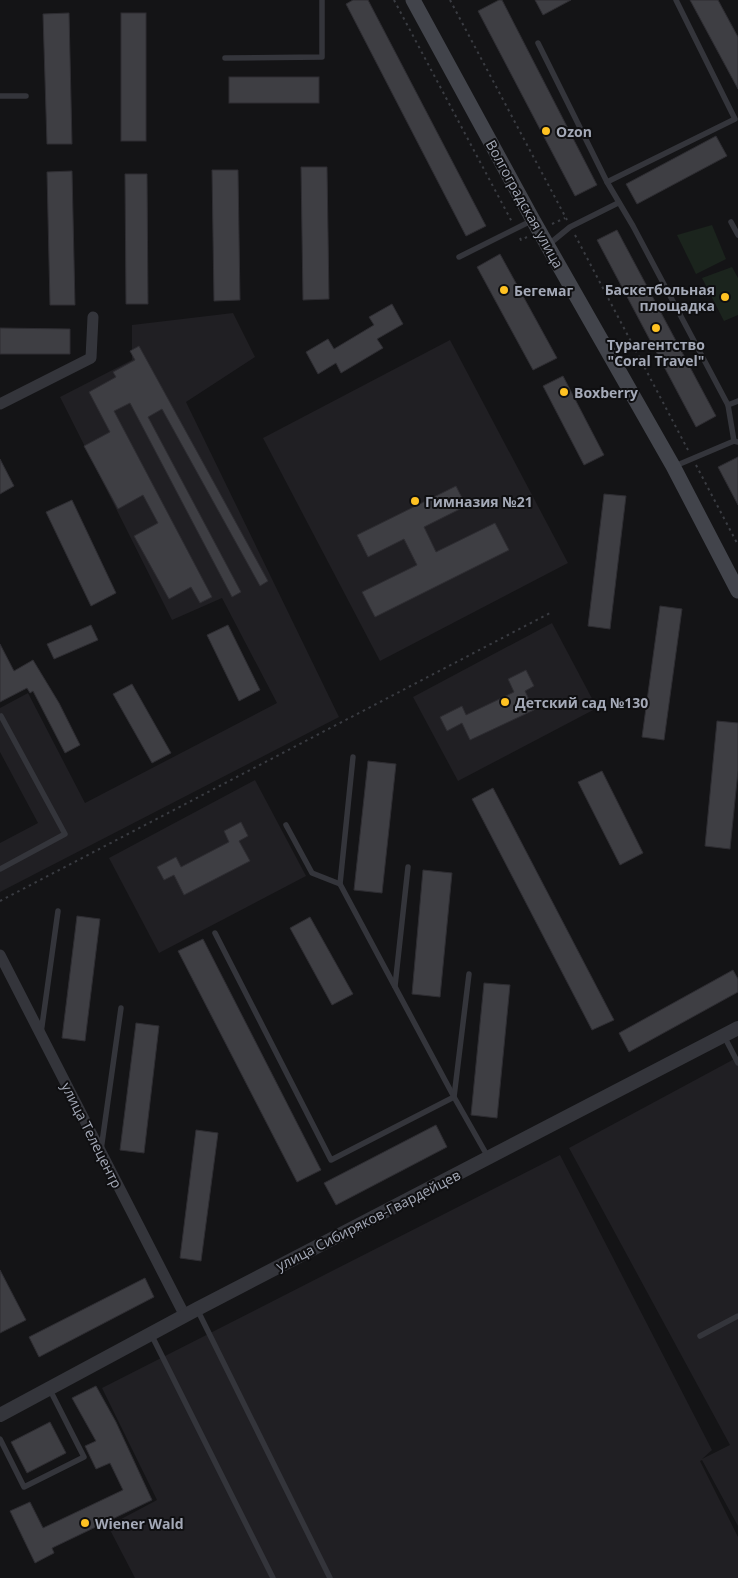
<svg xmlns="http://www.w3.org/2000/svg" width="738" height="1578" font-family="'Open Sans',sans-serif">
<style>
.built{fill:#201f23}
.green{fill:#1b241d}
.building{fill:#3e3e43;stroke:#2e2d32}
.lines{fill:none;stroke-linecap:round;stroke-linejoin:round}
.path{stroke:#3a3c42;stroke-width:2;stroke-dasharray:2.5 4;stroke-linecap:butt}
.service{stroke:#34353b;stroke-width:5.5}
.minor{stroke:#34353b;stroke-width:11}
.tertiary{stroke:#34353b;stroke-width:14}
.secondary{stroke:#42444b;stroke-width:15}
.poi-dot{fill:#ffc222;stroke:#0f0f11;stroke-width:2}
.labels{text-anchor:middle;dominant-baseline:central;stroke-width:4;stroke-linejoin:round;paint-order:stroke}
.poi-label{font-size:14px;font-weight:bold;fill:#a4a9b7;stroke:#0f0f11;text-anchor:start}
.street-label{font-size:14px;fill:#a4a9b7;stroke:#0f0f11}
</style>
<rect width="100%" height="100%" fill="#141416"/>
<g class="built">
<path d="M233 313 255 357 186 402 339 717 0 892V843L38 823 0 752V708L28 693 85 803 277 703 222 598 172 620 60 397 132 360V325Z"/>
<path d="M450 340 568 563 380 661 263 438Z"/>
<path d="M552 623 597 708 458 781 413 697Z"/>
<path d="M255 780 306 876 159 953 109 858Z"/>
<path d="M738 1057V1526L702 1460 700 1461 738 1537V1578H135L108 1526 157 1500 102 1388 560 1155 712 1450 702 1459 730 1445 569 1148Z"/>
</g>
<g class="green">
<path d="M712 225 726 259 696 274 677 235Z"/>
<path d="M732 267 738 278V315L724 321 702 278Z"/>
</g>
<g class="building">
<path d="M353 0H368L486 226 466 236 346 4Z"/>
<path d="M499 0H502L597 185 575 196 478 11Z"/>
<path d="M535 0H571L543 15Z"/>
<path d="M690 0H718L738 37V89Z"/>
<path d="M69 13 72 144H47L43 14Z"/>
<rect x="121" y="13" width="25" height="128"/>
<rect x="229" y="77" width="90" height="26"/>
<path d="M716 136 727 156 637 204 626 184Z"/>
<path d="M301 167H327L329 299 303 300Z"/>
<path d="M212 170H238L240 300 214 301Z"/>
<path d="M72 171 75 305H50L47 172Z"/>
<path d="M125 174H147L148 304H126Z"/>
<path d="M617 230 716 416 696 427 597 240Z"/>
<path d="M500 254 557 358 533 370 477 267Z"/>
<path d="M392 304 403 324 377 339 383 348 341 373 336 363 318 374 306 352 328 339 334 349 374 325 369 317Z"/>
<path d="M0 328 70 329V354H0Z"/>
<path d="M139 346 268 581 260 586 162 409 148 417 241 592 232 597 130 403 114 411 212 597 200 603 191 587 169 599 134 536 158 523 143 495 118 509 84 446 110 432 89 392 116 377 113 372 135 360 130 351Z"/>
<path d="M563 376 604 455 584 465 543 386Z"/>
<path d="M738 457V505L718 467Z"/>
<path d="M0 459 14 486 0 494Z"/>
<path d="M456 486 466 506 424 527 436 552 495 523 509 550 375 617 362 592 417 565 404 539 368 557 357 535Z"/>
<path d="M604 494 626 496 610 629 588 626Z"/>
<path d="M72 500 116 593 91 606 46 512Z"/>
<path d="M660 606 682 609 664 740 642 737Z"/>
<path d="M91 625 98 640 54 659 47 644Z"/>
<path d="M228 625 260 690 239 701 207 635Z"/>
<path d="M0 644 14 671 33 660 59 703 80 745 65 753 33 691 30 693 27 688 0 702Z"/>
<path d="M526 670 534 686 525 691 534 710 470 740 462 723 447 731 440 717 462 706 466 715 514 692 508 679Z"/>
<path d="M132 684 171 753 152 763 113 694Z"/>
<path d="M717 721 738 723V771L730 849 705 846Z"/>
<path d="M368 761 396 764 382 893 354 890Z"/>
<path d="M602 771 643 853 620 865 578 782Z"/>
<path d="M493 788 614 1020 592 1030 472 799Z"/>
<path d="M241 822 248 836 239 841 250 861 184 895 174 875 164 880 157 867 176 857 181 867 229 842 224 831Z"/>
<path d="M423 870 452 873 440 997 412 994Z"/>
<path d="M77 916 100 919 85 1041 62 1038Z"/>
<path d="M310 917 353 994 332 1005 290 928Z"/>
<path d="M203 939 321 1170 297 1182 178 951Z"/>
<path d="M733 970 738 979V992L629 1052 619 1033Z"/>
<path d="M484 983 510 985 497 1118 471 1115Z"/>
<path d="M136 1023 159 1026 144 1153 120 1150Z"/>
<path d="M436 1125 447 1147 336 1205 324 1183Z"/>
<path d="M196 1130 218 1133 201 1261 180 1258Z"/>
<path d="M0 1270 26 1320 0 1333Z"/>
<path d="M145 1278 154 1297 39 1357 29 1337Z"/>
<path d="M96 1386 116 1422 152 1500 52 1548 54 1553 35 1563 10 1511 30 1502 43 1528 123 1490 110 1463 96 1469 85 1446 96 1441 72 1398Z"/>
<path d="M50 1422 66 1453 27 1473 11 1442Z"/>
</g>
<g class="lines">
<g class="path">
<path d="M394 0 512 222"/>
<path d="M450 0 567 220"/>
<path d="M552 224 565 218"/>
<path d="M575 235 688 450"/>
<path d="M520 238 521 240 527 237"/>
<path d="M696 465 738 545"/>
<path d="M0 901 550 613"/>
</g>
<g class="service">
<path d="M538 43 607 182 633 226 728 405"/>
<path d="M225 58 322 57V0"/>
<path d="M0 96H26"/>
<path d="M607 182 735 119 676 0"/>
<path d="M731 222 738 235"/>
<path d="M548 245 570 227 618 203"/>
<path d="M459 257 533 220"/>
<path d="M734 441 728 405 738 401"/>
<path d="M675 466 734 441 738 442"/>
<path d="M353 757 340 884 454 1097 488 1157"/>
<path d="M286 825 312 873 340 884"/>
<path d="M0 869 65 834 1 716"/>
<path d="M215 933 331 1160 454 1097 469 974"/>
<path d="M395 986 408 867"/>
<path d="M41 1033 58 911"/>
<path d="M724 1036 738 1063"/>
<path d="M101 1150 121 1008"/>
<path d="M197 1309 330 1578"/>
<path d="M151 1334 273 1578"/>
<path d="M700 1336 738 1316"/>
<path d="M0 1439 24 1487 84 1457 49 1388"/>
</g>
<g class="minor">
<path d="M0 404 91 358 93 317"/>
<path d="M0 955 185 1316"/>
</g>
<path class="tertiary" d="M0 1415 197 1309 738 1028"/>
<path class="secondary" d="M413 0 533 220 673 466 738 591"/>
</g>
<g class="poi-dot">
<circle cx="546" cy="131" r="5"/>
<circle cx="504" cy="290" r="5"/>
<circle cx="725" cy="297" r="5"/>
<circle cx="656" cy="328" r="5"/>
<circle cx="564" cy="392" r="5"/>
<circle cx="415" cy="501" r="5"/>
<circle cx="505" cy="702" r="5"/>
<circle cx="85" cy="1523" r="5"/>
</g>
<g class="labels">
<g class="poi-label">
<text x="556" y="131">Ozon</text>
<text x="715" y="289" text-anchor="end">Баскетбольная<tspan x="715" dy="16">площадка</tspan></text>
<text x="514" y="290">Бегемаг</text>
<text x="656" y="344" text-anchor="middle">Турагентство<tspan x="656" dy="16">"Coral Travel"</tspan></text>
<text x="574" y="392">Boxberry</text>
<text x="425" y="501">Гимназия №21</text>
<text x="515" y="702">Детский сад №130</text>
<text x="95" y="1523">Wiener Wald</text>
</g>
<g class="street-label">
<text transform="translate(525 204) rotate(61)">Волгоградская улица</text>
<text transform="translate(92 1135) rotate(63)">улица Телецентр</text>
<text transform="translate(368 1220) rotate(-27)">улица Сибиряков-Гвардейцев</text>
</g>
</g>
</svg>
